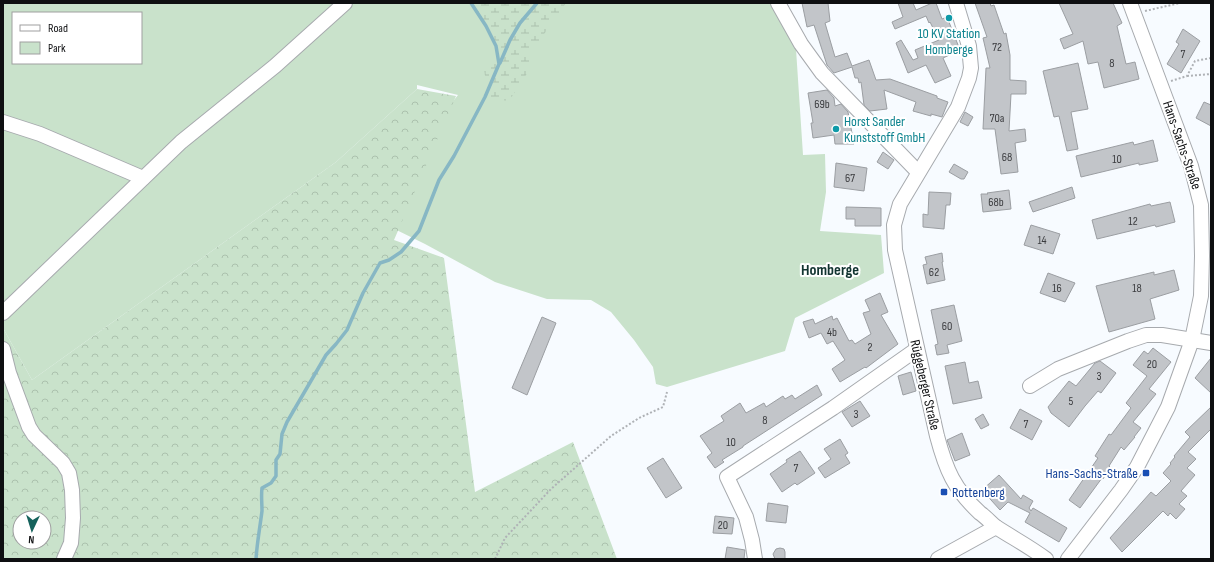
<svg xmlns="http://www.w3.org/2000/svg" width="1214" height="562" font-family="'Sofia Sans Condensed',sans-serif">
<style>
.green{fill:#c9e2cb;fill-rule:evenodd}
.forest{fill:url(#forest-crowns);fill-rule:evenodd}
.wetland{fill:url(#wetland-marsh)}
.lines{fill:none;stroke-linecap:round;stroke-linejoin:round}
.stream{stroke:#87b7c4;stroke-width:3.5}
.building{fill:#c2c5c9;stroke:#9b9ea2}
.street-casing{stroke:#a7aaae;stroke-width:16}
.path{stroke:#afb2b6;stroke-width:2;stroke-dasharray:2 2;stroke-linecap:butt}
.street{stroke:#fff;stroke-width:14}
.culture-dot{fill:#0f9aa8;stroke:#fff;stroke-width:1.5}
.transit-dot{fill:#1a4fb4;stroke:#fff;stroke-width:1.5}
.labels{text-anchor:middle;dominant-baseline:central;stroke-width:4;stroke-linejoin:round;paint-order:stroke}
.number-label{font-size:12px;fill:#3b3c3f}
.culture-label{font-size:14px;fill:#0d838f;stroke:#fff}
.street-label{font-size:14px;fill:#0e0f11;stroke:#fff}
.transit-label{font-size:14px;fill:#164399;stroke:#fff;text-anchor:end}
.quarter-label{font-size:16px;font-weight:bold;fill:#123431;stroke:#fff}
</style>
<defs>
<pattern id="forest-crowns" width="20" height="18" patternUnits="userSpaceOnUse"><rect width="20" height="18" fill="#c9e2cb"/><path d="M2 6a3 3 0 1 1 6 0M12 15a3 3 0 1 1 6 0" fill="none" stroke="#abc1ad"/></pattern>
<pattern id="wetland-marsh" width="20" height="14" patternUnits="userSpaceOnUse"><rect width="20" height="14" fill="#c9e2cb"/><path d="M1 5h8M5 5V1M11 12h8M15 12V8" fill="none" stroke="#abc1ad"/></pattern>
</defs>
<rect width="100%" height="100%" fill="#f7fbff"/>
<path class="green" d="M3 3H772L796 49 803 155 825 154 826 192 820 231 881 235 884 273 795 318 785 351 667 387 656 384 653 367 634 340 611 312 591 300 547 299 495 282 425 244 364 214 458 95 417 85V89L336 162 32 380 3 328ZM13 13H141V63H13Z"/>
<path class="forest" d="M417 89 456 96 394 240 444 258 475 492 573 442 617 559H3V328L32 380 336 162ZM20 518H44V542H20Z"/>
<path class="wetland" d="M482 3H566L537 44 530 50 528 72 509 101 490 99 483 66 499 63 496 46 485 26 473 6Z"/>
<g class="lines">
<g class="stream">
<path d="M500 63 510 40 520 23 537 3"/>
<path d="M256 559C257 543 260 527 262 511 262 503 261 496 262 488L271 483 276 476V460L280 454 282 434 287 422 326 355 336 344 347 330 363 293 380 263 389 260 401 252 419 231 439 180 454 156 485 97 499 64 496 46 486 26 471 3"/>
</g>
</g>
<g class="building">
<path d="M802 3H828L830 21 825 23 835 57 847 53 852 66 869 60 876 80 890 79 937 96V98L948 102 942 117 931 114V116L913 111 916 102 884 90 887 109 870 111 864 105 861 82 859 83 858 78H855L852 67 834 73 827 65 814 25 807 27Z"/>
<path d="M898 3H913L916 10 932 3H936L942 19 947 17 960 50 943 58 951 76 935 83 926 65 908 73 896 43 901 40 913 60 918 58 915 50 939 40 930 22 929 23 926 16 895 29 892 22 903 17Z"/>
<path d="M975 3H990L991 6 994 5 1004 34 1006 33 1010 55V80L1026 81V94H1011L1009 131 1025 129 1026 141 1015 143 1018 172 1001 174 995 129H983L986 68H990L983 38 987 37Z"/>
<path d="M1059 3H1113L1122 23 1117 26 1126 64 1135 62 1139 79 1104 88 1098 62 1088 64 1083 41 1064 49 1060 39 1073 34Z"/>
<path d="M1183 29 1200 41 1181 73 1167 64 1179 44 1176 42Z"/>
<path d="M1078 63 1088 109 1071 112 1078 149 1067 151 1059 116 1054 117 1043 71Z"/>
<path d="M827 90 834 98 835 106 841 104 848 112 854 144H835L834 135 813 138 811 123H813L808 93Z"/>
<path d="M1204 102 1211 105V126L1196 118Z"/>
<path d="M965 112 973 117 968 126 960 122Z"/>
<path d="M1153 140 1158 161 1139 165V163L1081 177 1076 156 1133 142 1134 145Z"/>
<path d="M883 152 894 160 888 169 877 162Z"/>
<path d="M836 163 867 168 864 191 834 187Z"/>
<path d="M954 164 968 172 964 179H961L949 172Z"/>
<path d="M1072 187 1075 198 1033 212 1029 202Z"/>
<path d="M1009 190 1011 209 983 212 981 194H988L987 193Z"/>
<path d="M929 192 951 193 950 205H946L944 229 923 227V214L928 215Z"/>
<path d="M1170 202 1175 222 1156 227 1155 225 1097 239 1092 220 1150 204 1151 206Z"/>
<path d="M846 207 881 208V226H855V219H846Z"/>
<path d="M1031 225 1060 234 1053 254 1024 245Z"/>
<path d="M942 253 943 262H942L945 280 927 284 923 265 927 264 925 257Z"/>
<path d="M1174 270 1179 290 1150 299 1155 319 1109 332 1096 286 1154 272V275Z"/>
<path d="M1048 273 1075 283 1065 302 1040 293Z"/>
<path d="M880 293 888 312 881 315 898 344 866 368 865 367 840 382 832 369 845 360 833 341 827 344 821 333 809 338 803 322 813 319 815 324 832 316 833 320 837 318 849 341 852 340 855 344 871 334 863 313 870 311 865 300Z"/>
<path d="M954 305 962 341 947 345 949 353 937 355 935 345 938 344 931 310Z"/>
<path d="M542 317 556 323 527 395 512 388Z"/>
<path d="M1153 348 1171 362 1149 389 1156 394 1133 422 1141 428 1134 437H1135L1124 450 1121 447 1109 466 1110 467 1103 479 1102 478 1080 508 1069 500 1098 458 1095 456 1109 434 1111 435 1131 408 1126 403 1147 376 1133 365 1144 351 1148 354Z"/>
<path d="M1211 358V393L1195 378Z"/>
<path d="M1100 361 1116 373 1101 393 1098 391 1085 406 1069 427 1051 413 1048 407 1069 381 1076 386 1095 363Z"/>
<path d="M965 362 969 383 978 381 982 398 953 404 945 366Z"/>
<path d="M911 372 916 391 903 395 898 376Z"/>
<path d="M817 385 822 395 743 446V447L722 460 724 462 715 468 707 457 712 453 700 436 724 421 721 416 740 403 746 413 764 403 766 407 783 396 785 399 792 395 795 399Z"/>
<path d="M860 401 870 416 852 427 842 412Z"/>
<path d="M1211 407V429L1188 452 1196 459 1187 468 1195 475 1181 491 1187 496 1179 504 1185 509 1176 519 1170 513 1168 516 1163 511 1122 552 1110 538 1151 492 1156 496 1171 481 1163 473 1171 464 1170 463 1175 457 1174 456 1190 437 1185 432Z"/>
<path d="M1020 409 1042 421 1032 440 1010 428Z"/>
<path d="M983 414 989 425 981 429 975 419Z"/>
<path d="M962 433 970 455 955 461 947 440Z"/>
<path d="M840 439 848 453 845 455 850 463 825 478 818 468 831 459 824 449Z"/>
<path d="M800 451 815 473 797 485 795 483 782 492 770 474 787 462 786 460Z"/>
<path d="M663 458 682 488 666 498 647 468Z"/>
<path d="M999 475 1021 499 1023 495 1033 501 1029 508 1031 511 1033 508 1067 528 1059 542 1025 522 1030 513 1008 502 1000 510 982 490Z"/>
<path d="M768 503 788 506 786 523 766 521Z"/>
<path d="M715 516 734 518 732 534 713 533Z"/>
<path d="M727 547 745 550 744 559H725Z"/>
<path d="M780 548 784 549 785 552V559H775L773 554 776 549Z"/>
</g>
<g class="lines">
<g class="street-casing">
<g id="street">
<path d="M778 3 801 44 822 73 918 172"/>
<path d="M956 3 969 46 971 68 969 78 958 107 900 204 894 225 895 250 937 436C946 470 954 489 980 513 986 517 991 523 996 527 1013 538 1030 547 1046 559"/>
<path d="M3 122 40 134 143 178"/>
<path d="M3 313 181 142 275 66 345 3"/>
<path d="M3 349 9 373 29 427 34 435 63 463 69 473 72 490 73 518 71 543 64 559"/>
<path d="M1030 386 1058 369 1128 341 1146 335H1162L1211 343"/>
<path d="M755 559 752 540 746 517 727 477 833 408 917 349"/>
<path d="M938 559 996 527"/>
<path d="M1068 559 1121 490 1137 467 1168 407 1192 340 1201 296 1202 256 1201 205 1191 166 1130 3"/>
</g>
</g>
<g class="path">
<path d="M1145 11 1180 3"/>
<path d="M1187 76 1211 74"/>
<path d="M1171 81 1187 76 1195 61 1211 58"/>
<path d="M495 559 505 538 551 489 611 436 639 418 663 407 667 392"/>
</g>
<use href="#street" class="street"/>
</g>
<g class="culture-dot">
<circle cx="949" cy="18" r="4"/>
<circle cx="836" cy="129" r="4"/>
</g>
<g class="transit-dot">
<rect x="1142" y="469" width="8" height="8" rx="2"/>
<rect x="940" y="488" width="8" height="8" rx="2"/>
</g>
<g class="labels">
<g class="number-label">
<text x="997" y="47">72</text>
<text x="1183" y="54">7</text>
<text x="1112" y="63">8</text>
<text x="822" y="104">69b</text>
<text x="997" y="118">70a</text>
<text x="1007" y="157">68</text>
<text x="1117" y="159">10</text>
<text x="850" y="178">67</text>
<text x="996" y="202">68b</text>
<text x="1133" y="221">12</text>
<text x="1042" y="240">14</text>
<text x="934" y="272">62</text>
<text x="1057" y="288">16</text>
<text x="1137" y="288">18</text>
<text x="947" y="326">60</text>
<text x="832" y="332">4b</text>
<text x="870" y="347">2</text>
<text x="1152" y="364">20</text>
<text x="1099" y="376">3</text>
<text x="1071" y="401">5</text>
<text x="856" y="414">3</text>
<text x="765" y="420">8</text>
<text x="1026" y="424">7</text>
<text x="731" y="442">10</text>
<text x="796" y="468">7</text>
<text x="723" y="525">20</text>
</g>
<g class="culture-label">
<text x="949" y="33">10 KV Station<tspan x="949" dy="16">Homberge</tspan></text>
<text x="844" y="121" text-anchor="start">Horst Sander<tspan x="844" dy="16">Kunststoff GmbH</tspan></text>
</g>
<g class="street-label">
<text transform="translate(1182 145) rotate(71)">Hans-Sachs-Straße</text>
<text transform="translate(925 385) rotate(77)">Rüggeberger Straße</text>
</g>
<g class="transit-label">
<text x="1138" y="473">Hans-Sachs-Straße</text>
<text x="952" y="492" text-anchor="start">Rottenberg</text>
</g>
<g class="quarter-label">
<text x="830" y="270">Homberge</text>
</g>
</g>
<rect width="1214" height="562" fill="none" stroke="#0e0f11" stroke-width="8"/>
<rect x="12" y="12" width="130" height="52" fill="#ffffff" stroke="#9f9fa0"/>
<rect x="20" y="25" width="20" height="6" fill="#ffffff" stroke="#9f9fa0"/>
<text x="48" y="32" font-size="12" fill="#0e0f11">Road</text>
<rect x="20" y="42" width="20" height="12" fill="#c9e2cb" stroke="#9f9fa0"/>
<text x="48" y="52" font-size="12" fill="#0e0f11">Park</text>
<g transform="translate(32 530) rotate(184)"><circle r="19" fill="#ffffff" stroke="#9f9fa0"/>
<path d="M0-3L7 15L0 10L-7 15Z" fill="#15625c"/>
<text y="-6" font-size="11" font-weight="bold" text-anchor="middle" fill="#0e0f11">N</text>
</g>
</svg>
